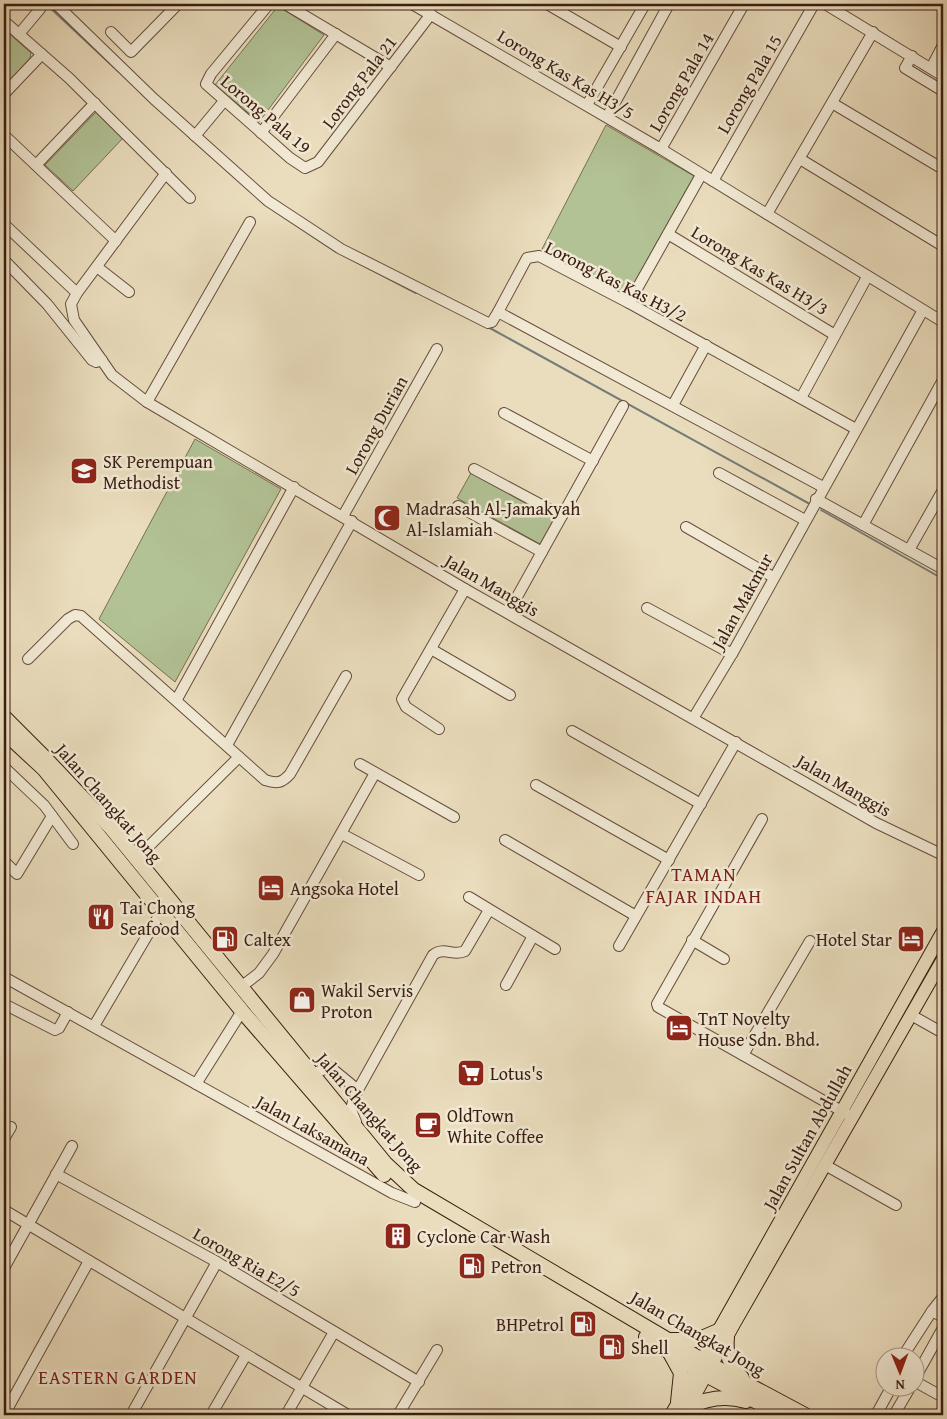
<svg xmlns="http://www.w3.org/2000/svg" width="947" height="1419" font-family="'Gentium Book Plus',serif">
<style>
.green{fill:#b2c295;stroke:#767053}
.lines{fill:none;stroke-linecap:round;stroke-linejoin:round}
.stream{stroke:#757b77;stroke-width:2}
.minor-casing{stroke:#664d3c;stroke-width:12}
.major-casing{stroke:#3a1d11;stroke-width:14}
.highway-casing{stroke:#3a1d11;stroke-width:16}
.minor{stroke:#f1e9d4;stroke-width:10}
.major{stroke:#eaddbd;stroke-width:12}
.highway{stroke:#eaddbd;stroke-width:14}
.labels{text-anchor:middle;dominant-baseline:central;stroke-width:5;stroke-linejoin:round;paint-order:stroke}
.street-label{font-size:18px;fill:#3a1d11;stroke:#f1e9d4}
.poi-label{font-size:18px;fill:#3a1d11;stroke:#f1e9d4;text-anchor:start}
.neighbourhood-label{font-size:19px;letter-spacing:1px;fill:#7a1f14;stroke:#f1e9d4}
</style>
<rect width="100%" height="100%" fill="#eaddbd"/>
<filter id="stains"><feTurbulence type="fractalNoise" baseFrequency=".004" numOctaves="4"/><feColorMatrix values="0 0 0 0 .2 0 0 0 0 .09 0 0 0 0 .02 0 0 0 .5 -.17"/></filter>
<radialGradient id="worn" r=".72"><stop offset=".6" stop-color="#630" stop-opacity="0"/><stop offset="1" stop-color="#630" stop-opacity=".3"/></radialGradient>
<g class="green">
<path d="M278 6 324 35 259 122 215 85Z"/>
<path d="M4 29 31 53 30 58 10 80 4 75Z"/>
<path d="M96 112 123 138 73 191 45 165Z"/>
<path d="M606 125 694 176 628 294 542 249Z"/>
<path d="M195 439 281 489 175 682 99 619Z"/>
<path d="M471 473 554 519 540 544 457 498Z"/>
</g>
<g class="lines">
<g class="stream">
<path d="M46 4 119 72"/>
<path d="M187 135 252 193"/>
<path d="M273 210 336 252"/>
<path d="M343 255 416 293"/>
<path d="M488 327 808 503"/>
<path d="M821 510 943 579"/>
</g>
<g class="minor-casing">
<g id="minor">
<path d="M56 4 154 99 268 201 341 249 488 323 492 322 498 312"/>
<path d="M269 4 211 74 206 84 290 158 305 168 318 162 431 14"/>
<path d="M285 4 391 67"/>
<path d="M412 4 661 149 943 322"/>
<path d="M547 4 621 47"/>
<path d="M825 4 943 76"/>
<path d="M4 21 69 78 190 198"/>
<path d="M111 32 131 52 178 4"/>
<path d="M19 34 40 9"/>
<path d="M912 56 905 68 943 91"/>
<path d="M931 68 943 45"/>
<path d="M4 94 42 54"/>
<path d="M832 103 943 169"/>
<path d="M587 105 645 4"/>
<path d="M607 117 669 4"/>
<path d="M261 133 336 34"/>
<path d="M4 135 116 241"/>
<path d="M195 136 224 101"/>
<path d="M661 149 744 4"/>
<path d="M800 159 943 246"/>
<path d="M36 165 95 103"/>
<path d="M166 173 77 293 71 304 74 320 112 375 147 402 465 589 876 823 943 855"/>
<path d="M713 181 814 4"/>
<path d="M767 214 873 32"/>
<path d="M4 224 77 293"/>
<path d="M668 234 835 335"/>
<path d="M4 267 7 263 47 304 92 360 96 362 102 360"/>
<path d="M97 267 129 292"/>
<path d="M629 303 701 175"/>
<path d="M801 398 867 277"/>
<path d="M147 402 250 222"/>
<path d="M673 405 706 345"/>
<path d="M504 413 593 461"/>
<path d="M474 469 562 516"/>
<path d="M719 473 805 520"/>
<path d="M823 487 498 312 527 258 539 256 629 303 856 429"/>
<path d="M816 499 943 569"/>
<path d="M458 506 542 552"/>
<path d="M343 516 437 349"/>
<path d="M863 525 943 380"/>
<path d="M686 527 773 577"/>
<path d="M909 550 943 490"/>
<path d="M647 608 732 654"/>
<path d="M508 613 623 406"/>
<path d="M431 649 510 695"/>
<path d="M28 659 68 619 75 615 81 616 265 780C277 784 282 783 290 774L346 676"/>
<path d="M177 699 294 487"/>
<path d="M694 717 732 654 923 310"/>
<path d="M439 729 406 707 402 699 465 589"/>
<path d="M572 731 701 804"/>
<path d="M227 745 352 521"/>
<path d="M360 764 454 817"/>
<path d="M4 767 44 805 73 844"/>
<path d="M536 785 669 860"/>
<path d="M762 819 657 1004 658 1007 847 1114"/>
<path d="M342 834 419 875"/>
<path d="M505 840 636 916"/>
<path d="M136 859 239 757"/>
<path d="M4 861 17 874 52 816"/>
<path d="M469 897 555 949"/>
<path d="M692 940 724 959"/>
<path d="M619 946 736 742"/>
<path d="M4 977 392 1193 415 1202"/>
<path d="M506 985 533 936"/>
<path d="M241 987 259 973 273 954 375 773"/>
<path d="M4 1004 55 1030 59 1028 68 1012"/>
<path d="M911 1015 943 1033"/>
<path d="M94 1026 161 912"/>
<path d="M743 1055 810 941"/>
<path d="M312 1074 330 1067 358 1090"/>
<path d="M196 1084 242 1011"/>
<path d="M356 1122 351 1110 354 1097 433 955C444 946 454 957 465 951L489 910"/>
<path d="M4 1139 11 1127"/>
<path d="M825 1165 896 1205"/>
<path d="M56 1174 217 1262 419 1382"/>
<path d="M4 1210 348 1415"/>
<path d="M4 1268 72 1146"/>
<path d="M932 1311 943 1317"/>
<path d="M903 1356 932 1311 943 1297"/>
<path d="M914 1380 943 1328"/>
<path d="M914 1381 943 1397"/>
<path d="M4 1415 89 1261"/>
<path d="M131 1415 217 1262"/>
<path d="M211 1415 246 1355"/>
<path d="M286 1415 334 1332"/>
<path d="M398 1415 437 1350"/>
<path d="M876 1415 892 1386"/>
<path d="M894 1415 911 1386"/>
</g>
</g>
<g class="major-casing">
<g id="major">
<path d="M671 1415 943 931"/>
<path d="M684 1415 734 1324 943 959"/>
</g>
</g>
<g class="highway-casing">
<g id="highway">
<path d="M4 717 47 760 112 829 385 1163 414 1190 702 1360 805 1415"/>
<path d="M4 732 44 769 242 1011 384 1175"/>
<path d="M646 1337 706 1375 782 1415"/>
<path d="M727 1337C725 1355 730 1364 742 1378"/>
<path d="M672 1340H697L718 1331"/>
<path d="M670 1353 681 1373 678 1402"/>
<path d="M688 1408C706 1398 725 1395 746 1401"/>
</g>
</g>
<use href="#minor" class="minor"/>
<use href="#major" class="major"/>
<use href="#highway" class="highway"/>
</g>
<defs>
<g id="school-square" transform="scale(1.4375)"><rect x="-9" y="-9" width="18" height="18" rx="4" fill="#8f2418" stroke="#f1e9d4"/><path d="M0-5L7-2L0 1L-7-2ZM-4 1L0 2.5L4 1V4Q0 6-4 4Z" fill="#fff"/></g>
<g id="mosque-square" transform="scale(1.4375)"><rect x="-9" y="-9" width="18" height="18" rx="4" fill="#8f2418" stroke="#f1e9d4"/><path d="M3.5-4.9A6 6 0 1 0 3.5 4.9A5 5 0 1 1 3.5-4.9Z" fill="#fff"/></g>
<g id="hotel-square" transform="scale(1.4375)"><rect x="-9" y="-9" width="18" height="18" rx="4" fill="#8f2418" stroke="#f1e9d4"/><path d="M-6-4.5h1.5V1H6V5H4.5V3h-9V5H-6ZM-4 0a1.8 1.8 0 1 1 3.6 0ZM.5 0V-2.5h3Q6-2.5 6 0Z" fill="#fff"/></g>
<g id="restaurant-square" transform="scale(1.4375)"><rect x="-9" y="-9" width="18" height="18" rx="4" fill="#8f2418" stroke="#f1e9d4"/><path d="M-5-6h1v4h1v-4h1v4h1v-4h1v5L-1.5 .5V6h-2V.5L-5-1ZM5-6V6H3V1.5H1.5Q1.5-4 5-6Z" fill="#fff"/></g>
<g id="fuel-square" transform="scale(1.4375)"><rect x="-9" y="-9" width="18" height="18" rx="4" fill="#8f2418" stroke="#f1e9d4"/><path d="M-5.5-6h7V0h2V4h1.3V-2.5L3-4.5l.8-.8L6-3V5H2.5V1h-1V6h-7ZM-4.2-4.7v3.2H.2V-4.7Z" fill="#fff"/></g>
<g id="shop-square" transform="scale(1.4375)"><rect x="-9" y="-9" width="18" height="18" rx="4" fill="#8f2418" stroke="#f1e9d4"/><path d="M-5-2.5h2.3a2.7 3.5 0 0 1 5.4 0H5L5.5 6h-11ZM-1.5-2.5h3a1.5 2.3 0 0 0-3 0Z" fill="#fff"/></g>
<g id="supermarket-square" transform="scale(1.4375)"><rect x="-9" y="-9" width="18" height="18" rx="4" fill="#8f2418" stroke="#f1e9d4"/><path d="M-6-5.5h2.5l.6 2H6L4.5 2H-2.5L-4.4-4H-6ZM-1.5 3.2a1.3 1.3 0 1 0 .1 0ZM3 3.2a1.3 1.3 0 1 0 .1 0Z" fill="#fff"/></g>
<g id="cafe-square" transform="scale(1.4375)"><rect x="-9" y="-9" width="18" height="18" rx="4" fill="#8f2418" stroke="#f1e9d4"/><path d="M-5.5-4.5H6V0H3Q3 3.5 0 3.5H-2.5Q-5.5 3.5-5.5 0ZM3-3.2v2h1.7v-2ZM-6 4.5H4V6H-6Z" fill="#fff"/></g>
<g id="building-square" transform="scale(1.4375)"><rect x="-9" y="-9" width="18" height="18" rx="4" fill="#8f2418" stroke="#f1e9d4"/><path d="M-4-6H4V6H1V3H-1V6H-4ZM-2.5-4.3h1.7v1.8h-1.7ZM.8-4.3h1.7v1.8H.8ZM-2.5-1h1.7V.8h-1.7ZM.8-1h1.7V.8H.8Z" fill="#fff"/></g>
</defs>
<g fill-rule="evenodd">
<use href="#school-square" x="84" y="471"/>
<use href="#mosque-square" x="387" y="518"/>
<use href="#hotel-square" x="271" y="888"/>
<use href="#restaurant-square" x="101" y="917"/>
<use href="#fuel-square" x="225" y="939"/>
<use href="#hotel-square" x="911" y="939"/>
<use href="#shop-square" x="302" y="1000"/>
<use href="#hotel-square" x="679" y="1028"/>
<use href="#supermarket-square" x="471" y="1073"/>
<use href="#cafe-square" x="428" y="1125"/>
<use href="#building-square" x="398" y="1236"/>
<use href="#fuel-square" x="472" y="1266"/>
<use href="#fuel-square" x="583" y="1324"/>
<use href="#fuel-square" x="612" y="1347"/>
</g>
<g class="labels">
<g class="street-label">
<text transform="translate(566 74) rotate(31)">Lorong Kas Kas H3/5</text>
<text transform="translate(359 82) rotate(-53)">Lorong Pala 21</text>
<text transform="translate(681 82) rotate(-60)">Lorong Pala 14</text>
<text transform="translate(749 84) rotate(-60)">Lorong Pala 15</text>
<text transform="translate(266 114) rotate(40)">Lorong Pala 19</text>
<text transform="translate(760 270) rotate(31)">Lorong Kas Kas H3/3</text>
<text transform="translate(616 281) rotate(27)">Lorong Kas Kas H3/2</text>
<text transform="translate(376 425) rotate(-61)">Lorong Durian</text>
<text transform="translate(492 585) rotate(30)">Jalan Manggis</text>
<text transform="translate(742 601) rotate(-61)">Jalan Makmur</text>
<text transform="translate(844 785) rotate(30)">Jalan Manggis</text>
<text transform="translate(109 803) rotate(49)">Jalan Changkat Jong</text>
<text transform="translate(370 1112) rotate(49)">Jalan Changkat Jong</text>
<text transform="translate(313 1130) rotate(29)">Jalan Laksamana</text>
<text transform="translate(807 1137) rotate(-61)">Jalan Sultan Abdullah</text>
<text transform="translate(247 1262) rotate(30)">Lorong Ria E2/5</text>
<text transform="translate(698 1333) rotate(30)">Jalan Changkat Jong</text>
</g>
<g class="poi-label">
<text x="103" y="461">SK Perempuan<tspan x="103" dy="21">Methodist</tspan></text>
<text x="406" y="508">Madrasah Al-Jamakyah<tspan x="406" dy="21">Al-Islamiah</tspan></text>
<text x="290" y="888">Angsoka Hotel</text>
<text x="120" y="907">Tai Chong<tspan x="120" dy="21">Seafood</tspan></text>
<text x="244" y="939">Caltex</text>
<text x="892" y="939" text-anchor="end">Hotel Star</text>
<text x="321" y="990">Wakil Servis<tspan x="321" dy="21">Proton</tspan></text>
<text x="698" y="1018">TnT Novelty<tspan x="698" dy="21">House Sdn. Bhd.</tspan></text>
<text x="490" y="1073">Lotus's</text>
<text x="447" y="1115">OldTown<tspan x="447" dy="21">White Coffee</tspan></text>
<text x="417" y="1236">Cyclone Car Wash</text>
<text x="491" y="1266">Petron</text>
<text x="564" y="1324" text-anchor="end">BHPetrol</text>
<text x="631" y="1347">Shell</text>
</g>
<g class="neighbourhood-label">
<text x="704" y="874">TAMAN<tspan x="704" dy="22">FAJAR INDAH</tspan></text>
<text x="118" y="1377">EASTERN GARDEN</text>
</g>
</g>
<rect width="947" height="1419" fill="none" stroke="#eaddbd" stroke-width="20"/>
<rect x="5" y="5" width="937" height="1409" fill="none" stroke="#3a1d11" stroke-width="2.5"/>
<rect x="10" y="10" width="927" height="1399" fill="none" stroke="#3a1d11"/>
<g transform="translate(900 1372) rotate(179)"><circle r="24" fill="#f1e9d4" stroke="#a89786"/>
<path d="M0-4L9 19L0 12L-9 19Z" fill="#8f2418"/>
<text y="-8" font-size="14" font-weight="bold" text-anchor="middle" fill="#3a1d11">N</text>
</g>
<rect width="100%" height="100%" filter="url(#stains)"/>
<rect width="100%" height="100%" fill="url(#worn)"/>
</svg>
